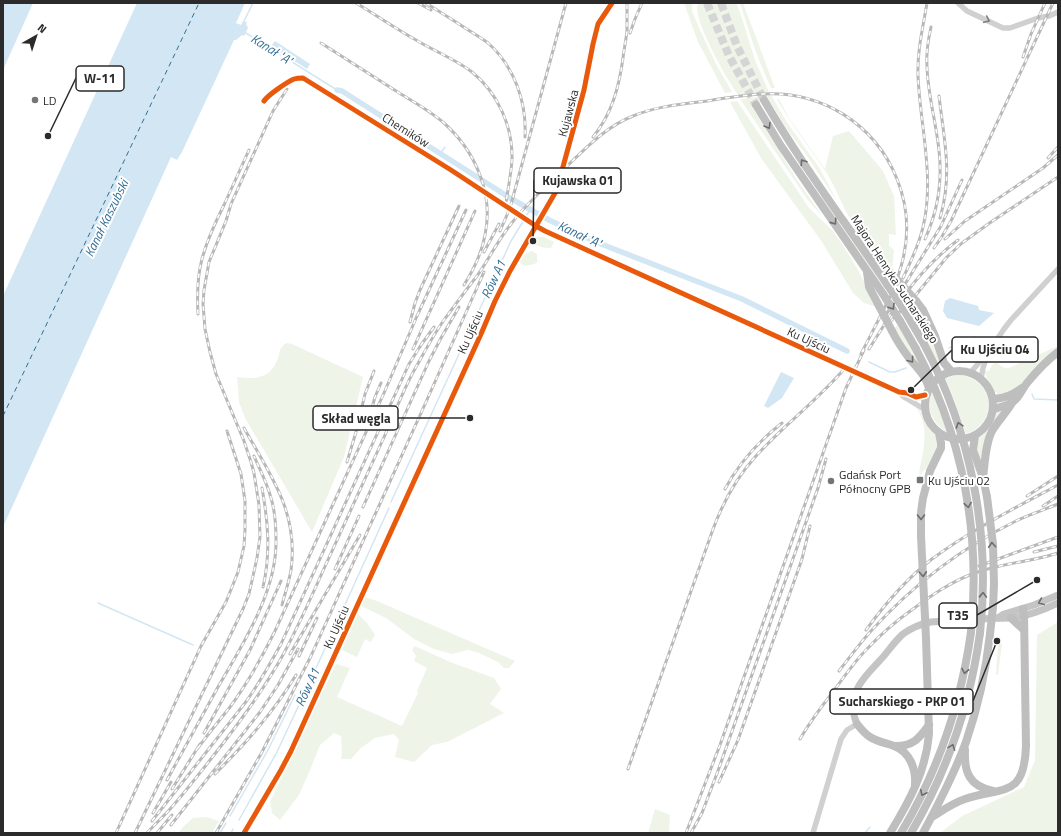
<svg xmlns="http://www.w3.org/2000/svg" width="1061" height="836" font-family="'Titillium Web',sans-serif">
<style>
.green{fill:#eff4e9}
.water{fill:#d3e6f3}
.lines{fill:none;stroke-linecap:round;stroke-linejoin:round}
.stream{stroke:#d3e6f3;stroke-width:1.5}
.canal{stroke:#d3e6f3;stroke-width:5.5}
.ferry{stroke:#336e94;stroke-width:1;stroke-dasharray:5 4;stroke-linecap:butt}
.highway-tunnel{stroke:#d5d5d5;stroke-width:8;stroke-dasharray:8 4;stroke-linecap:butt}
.minor{stroke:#d0d0d0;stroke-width:5.5}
.major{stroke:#c4c4c4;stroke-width:7}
.highway{stroke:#bebebe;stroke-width:8}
.rail-casing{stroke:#b8b8b8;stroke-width:3}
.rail{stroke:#fff;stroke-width:1.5;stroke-dasharray:4.5;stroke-linecap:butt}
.minor-bridge{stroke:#d0d0d0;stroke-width:5.5}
.highway-bridge{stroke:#bebebe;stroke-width:8}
.cycleway-casing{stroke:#fff;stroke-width:8}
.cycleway{stroke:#e8590c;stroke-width:5}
.oneway{stroke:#7e7e7e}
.oneway2{stroke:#6d6d6d}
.oneway3{stroke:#707070}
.poi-dot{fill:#757575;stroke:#fff;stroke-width:1.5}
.labels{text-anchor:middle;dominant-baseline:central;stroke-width:4;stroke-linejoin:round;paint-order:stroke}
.poi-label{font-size:12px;fill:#2b2b2b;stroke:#fff;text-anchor:start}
.street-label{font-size:12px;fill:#2b2b2b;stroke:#fff}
.water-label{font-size:13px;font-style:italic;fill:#336e94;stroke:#fff}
.leader{fill:none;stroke:#2b2b2b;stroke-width:1.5}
.callout-dot{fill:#2b2b2b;stroke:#fff;stroke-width:1.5}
.callout{fill:#fff;stroke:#2b2b2b;stroke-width:1.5}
.callout-label{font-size:13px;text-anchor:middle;font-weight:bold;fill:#2b2b2b}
</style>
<rect width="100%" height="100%" fill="#fff"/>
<g class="green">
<path d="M684 3H692V11L699 28 717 66 732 92 725 93 698 42Z"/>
<path d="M699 3H736L740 12 755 60 769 92 738 95C726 77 696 26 697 6Z"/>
<path d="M740 3H743L775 88H771C758 61 749 32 740 3Z"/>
<path d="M771 95 786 121 820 169 838 203 807 156 786 128 768 98 752 107 797 180 822 215 815 208 807 199 740 99Z"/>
<path d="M777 99H779L789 118 825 169 833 136 849 131 883 171 894 196 896 235 889 234V246L894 250 892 270C877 254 860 238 850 219 842 205 836 189 828 175 811 149 792 126 777 99Z"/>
<path d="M737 101 809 208 833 231 846 250 858 270 877 307 864 303 853 293 822 242 761 158 730 102Z"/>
<path d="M822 195 886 288 884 290 820 197Z"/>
<path d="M537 237H544L554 242 551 248C543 248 539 247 532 243Z"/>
<path d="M532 251 537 254V261L538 262 534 264 525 266 520 263C523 257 525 252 532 251Z"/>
<path d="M914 303 923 318 941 362 938 364 928 343 909 310Z"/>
<path d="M898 324 921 366 915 362 894 329Z"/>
<path d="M287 343 292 344 363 377 344 457 312 532 245 418 239 402 237 377C256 380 271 378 278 358 280 351 280 346 287 343Z"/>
<path d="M1058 346V348L1053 352 1015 390 999 395C993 391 985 378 985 371H989C997 354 997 369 1009 368Z"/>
<path d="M959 375C995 379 1000 422 966 434L952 394 945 378Z"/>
<path d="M932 391 948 433C933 424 924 407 932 391Z"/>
<path d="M915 406C923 412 921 415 926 424 929 429 933 432 936 436 943 447 931 461 925 470H924L921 475 919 474C923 450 931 427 915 406Z"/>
<path d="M1007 406 1002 412 982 466 977 453V441L990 426 997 412Z"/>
<path d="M365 597 377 601 515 661 509 668H504L498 662 479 653 468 650 452 654 434 649 414 639 386 618 361 606Z"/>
<path d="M357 614C366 620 370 627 375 635L371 642 365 639 357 657 342 650Z"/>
<path d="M1058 622V833H940L962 816 1024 787 1035 760 1037 635Z"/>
<path d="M998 644H1002L998 675H996Z"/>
<path d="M415 646 450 662 494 678 501 689 490 704 504 713 447 742 432 745 414 762 395 757 399 740 394 734 375 738 361 748 351 759H341L342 753 341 736 334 733 320 745 310 770 299 795 280 820 272 813 270 802 336 664 350 668 337 697 402 726 418 693 417 691 427 668 414 661 416 656 412 650Z"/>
<path d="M655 809 670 815 669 833H648Z"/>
<path d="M206 817 219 821 212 833H178L184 826 193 818Z"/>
</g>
<g class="water">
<path d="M3 3H33L3 70Z"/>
<path d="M137 3H245L236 23 241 25 243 21 247 22 246 24 248 28 244 36 242 35 236 40H234L182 152 177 160 171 157 3 527V296Z"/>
<path d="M275 41 310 64 307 69 271 46Z"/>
<path d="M950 298 978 306 979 310 994 313 979 326 947 318 943 311 945 301Z"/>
<path d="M781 372 794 378 782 398 768 408 764 406Z"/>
</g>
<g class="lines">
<g class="stream">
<path d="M244 21 253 3"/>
<path d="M244 32 337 90"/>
<path d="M440 154 445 147"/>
<path d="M526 216 530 210"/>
<path d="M949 348 973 337H976L980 339"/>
<path d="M869 362 890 372H895L906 368"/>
<path d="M1032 394 1034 399 1058 400"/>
<path d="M391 502 511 241 524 220"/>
<path d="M98 603 193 645"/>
<path d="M230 816 268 750 295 695"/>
<path d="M239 820 277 752 317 666 389 508"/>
<path d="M220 833 226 823"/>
<path d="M231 833 233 829"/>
<path d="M865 833 870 827"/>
</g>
<path class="canal" d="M337 90 342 91 510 198 549 220 596 242 742 299 847 351"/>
<path class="ferry" d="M3 416 199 3"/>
<g class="highway-tunnel">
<path d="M707 3 729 56 756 105"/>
<path d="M721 3 737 46 764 100"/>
</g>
<g class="minor">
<path d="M958 3 967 11 1003 28H1010L1038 18 1049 16 1058 12"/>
<path d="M264 101C268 95 287 82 294 79 297 78 300 78 303 78L451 170 536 226 834 362"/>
<path d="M971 372 989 351 1004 329 1011 320 1058 269"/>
<path d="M866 377 899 392 907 393 916 397 925 395"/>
<path d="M981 379 983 368 988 353"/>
<path d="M899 392 904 397 924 409"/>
<path d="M244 833 281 770 291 751 481 334 495 301 510 271 555 193 558 185 584 90 593 44 598 24 612 3"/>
<path d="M813 833 841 739 847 730 857 724"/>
</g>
<g class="major">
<path d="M998 618 1004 614 1034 605 1058 595"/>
<path d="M857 724C853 715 852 704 855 694 860 680 873 668 883 657 889 650 895 641 903 634 911 628 921 624 931 622L998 618C1016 620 1041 611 1058 603"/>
</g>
<g class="highway">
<path d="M764 100C801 164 846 223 887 284"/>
<path d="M756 105 781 146 883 294"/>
<path d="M872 258 886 268 892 274"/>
<path d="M867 272 869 287 878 304"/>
<path d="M916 301 923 310 935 336 944 363 951 371"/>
<path d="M906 313 924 344"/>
<path d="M900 321 916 349"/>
<path d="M892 331C897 341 903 350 909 358 917 368 926 376 929 388"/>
<circle cx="959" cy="405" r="34"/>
<path d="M993 399C1006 398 1012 395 1022 388"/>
<path d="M993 409C1000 407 1008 406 1014 401 1020 396 1022 389 1027 383 1036 372 1046 361 1058 352"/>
<path d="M975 436 973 450 983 478 987 497"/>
<path d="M983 478C985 463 985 445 992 431 998 421 1006 413 1012 403"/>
<path d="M921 536V512L923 498 930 471 941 448V443L939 433"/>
<path d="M993 607 994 584"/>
<path d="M1011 618 1024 630"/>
<path d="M857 724C861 729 865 734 870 737 878 742 886 743 894 746 910 752 916 769 915 784"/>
<path d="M896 746C914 746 919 738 929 725"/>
<path d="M965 750C964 772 969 786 993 791"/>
<path d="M932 817C943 810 953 803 965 799 1003 786 1024 799 1026 746L1024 614 1023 609"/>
<path d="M890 833C909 802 926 771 929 734L926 638"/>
<path d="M901 833C938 771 961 704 971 632"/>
<path d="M911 833C948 770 970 705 980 633"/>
<path d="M923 833C938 805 955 772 966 742 978 707 986 671 990 634"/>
</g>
<g class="rail-casing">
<g id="rail">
<path d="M356 3C376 15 396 29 416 40 434 51 455 59 472 72 498 93 513 127 512 160 511 174 508 189 506 203"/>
<path d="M418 3 431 10"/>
<path d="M426 3C438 11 450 18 462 26 471 32 480 37 488 43 514 66 527 102 525 137"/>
<path d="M630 33 635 19 642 3"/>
<path d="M321 43C346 59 371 75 396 91 412 101 429 110 444 123 475 151 494 193 485 235 482 253 474 269 464 285"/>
<path d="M1023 57 1031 34 1045 3"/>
<path d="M939 96C944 140 953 174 940 218"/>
<path d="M593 137C612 114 619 87 623 58 624 49 626 40 627 31 627 21 627 12 627 3"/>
<path d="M1048 158 1058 147"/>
<path d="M500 231 510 208 566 3"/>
<path d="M925 239C936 215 941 190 940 164 939 131 928 100 927 67 926 53 928 40 931 27"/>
<path d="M945 239 965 221 1043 168 1058 155"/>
<path d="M934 248 941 238 951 221 1053 3"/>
<path d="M484 252 499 224"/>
<path d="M903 278C911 261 919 245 923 227 935 178 920 125 918 76 917 51 923 27 927 3"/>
<path d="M906 293C921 273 938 255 958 240"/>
<path d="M198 314C197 295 197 277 202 259 207 240 215 223 224 205 232 187 241 168 249 150"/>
<path d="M884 318 941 226 962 180"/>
<path d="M410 322 415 303 420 290 459 206"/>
<path d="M890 322 915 296 947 257 962 243 991 222 1058 177"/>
<path d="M413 349 475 211"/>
<path d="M869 349 891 314"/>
<path d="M372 408 375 397 381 383"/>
<path d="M244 428C270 475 299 512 291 570 289 582 285 593 282 605"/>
<path d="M347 462 356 432 365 394 374 371"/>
<path d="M262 488C268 521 271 553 263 587"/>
<path d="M725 489C739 463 759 441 782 423"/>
<path d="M1027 496 1058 476"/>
<path d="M1043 506 1058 496"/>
<path d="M363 507 429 361 441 338 459 307"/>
<path d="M1034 552 1058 546"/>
<path d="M979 566 1058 537"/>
<path d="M335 569 359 516"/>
<path d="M866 630C885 604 906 579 932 559 971 530 1015 508 1058 485"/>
<path d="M290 654 360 535"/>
<path d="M299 656 317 618"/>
<path d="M839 671C850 657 860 643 871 631 912 586 961 548 1016 521 1030 514 1044 510 1058 504"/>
<path d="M204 733 250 650 281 581"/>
<path d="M800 739C810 722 821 707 833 692 844 677 854 662 867 649 881 634 896 621 913 609 932 595 952 581 975 573 1002 563 1031 562 1058 553"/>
<path d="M198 748C208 734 219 721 230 707 247 684 261 659 274 633L384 393 417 316 466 210"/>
<path d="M628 769 712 532C722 504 736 478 756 456 784 425 818 400 845 368"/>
<path d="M215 774C246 743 273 713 296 675"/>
<path d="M167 780C184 749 201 718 218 687 243 644 277 591 276 540 276 526 275 511 271 498 267 483 260 470 254 456"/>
<path d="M719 782 738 740 802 559 810 526"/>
<path d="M172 789 200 744"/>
<path d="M153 813 171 782"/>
<path d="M152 821 245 703C259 684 270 664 281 644L409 364 421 345 434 327"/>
<path d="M171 825 260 712 278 685 298 649"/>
<path d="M116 833 201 646 226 602 238 572 244 546 245 530V501L241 474 227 431"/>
<path d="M135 833 243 609 249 594 257 558 260 537 259 505 254 473 251 462 244 441 216 374 210 352 205 329 203 304 204 290 209 262 226 221 231 204 273 111 287 89"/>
<path d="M147 833C155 824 163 817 171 808 186 791 200 773 214 755 240 722 264 690 284 653 298 627 310 600 322 573 343 527 364 481 385 435 395 412 404 388 416 367 425 351 434 334 444 320 455 305 466 290 477 276 489 259 498 240 511 224 526 204 545 187 563 170 585 149 605 127 633 116 657 106 682 104 707 101 725 98 743 95 762 94 821 90 875 124 897 179 924 246 890 296 861 354"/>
<path d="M157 833 172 815"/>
<path d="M216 833 262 752 311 656 426 402 484 272"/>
<path d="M686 833 720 745 846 388 864 350"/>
<path d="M691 833 702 813 719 768 818 488 826 459"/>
</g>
</g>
<use href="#rail" class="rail"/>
<path class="minor-bridge" d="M834 362 866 377"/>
<g class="highway-bridge">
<path d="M892 274 916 301"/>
<path d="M887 284 906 313"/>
<path d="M883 294 900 321"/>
<path d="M878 304 892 331"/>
<path d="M924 344C971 433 991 534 980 633"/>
<path d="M916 349C963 438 981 532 971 632"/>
<path d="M987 497 993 544 994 584"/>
<path d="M921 536 926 638"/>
<path d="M990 634 993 607"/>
</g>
<g class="cycleway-casing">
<g id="cycleway">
<path d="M264 101C268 95 287 82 294 79 297 78 300 78 303 78L451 170 536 226 545 231 899 392 907 393 916 397 925 395"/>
<path d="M244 833 281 770 291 751 481 334 495 301 510 271 555 193 558 185 584 90 593 44 598 24 612 3"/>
</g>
</g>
<use href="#cycleway" class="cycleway"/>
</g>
<defs><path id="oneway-chevron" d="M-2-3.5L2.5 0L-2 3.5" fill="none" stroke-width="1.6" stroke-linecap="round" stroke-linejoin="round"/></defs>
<use class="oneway" href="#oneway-chevron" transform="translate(987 20) rotate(25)"/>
<g class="oneway2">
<use href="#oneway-chevron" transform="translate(768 126) rotate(59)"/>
<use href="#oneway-chevron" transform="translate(803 162) rotate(-124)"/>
<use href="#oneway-chevron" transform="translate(834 222) rotate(55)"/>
<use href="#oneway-chevron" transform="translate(892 307) rotate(58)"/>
<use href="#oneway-chevron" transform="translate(911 360) rotate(53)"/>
<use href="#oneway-chevron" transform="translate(959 425) rotate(-108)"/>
<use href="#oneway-chevron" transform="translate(968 505) rotate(81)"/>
<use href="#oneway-chevron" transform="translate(921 517) rotate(90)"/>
<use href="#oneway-chevron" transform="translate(992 545) rotate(-94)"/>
<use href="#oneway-chevron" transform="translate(923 574) rotate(87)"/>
<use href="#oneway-chevron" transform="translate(983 595) rotate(-88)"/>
<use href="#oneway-chevron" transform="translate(965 671) rotate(101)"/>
<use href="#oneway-chevron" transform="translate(952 747) rotate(-69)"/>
<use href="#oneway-chevron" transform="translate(923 793) rotate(116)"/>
</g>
<use class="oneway3" href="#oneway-chevron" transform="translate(1041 602) rotate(158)"/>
<g class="poi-dot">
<circle cx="35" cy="100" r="4"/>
<rect x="916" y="476" width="8" height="8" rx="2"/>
<circle cx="831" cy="481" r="4"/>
</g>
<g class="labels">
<g class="poi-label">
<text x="43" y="100">LD</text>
<text x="839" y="474">Gdańsk Port<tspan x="839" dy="14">Północny GPB</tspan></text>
<text x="928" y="480">Ku Ujściu 02</text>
</g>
<g class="street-label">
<text transform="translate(568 113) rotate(-75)">Kujawska</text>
<text transform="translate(406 130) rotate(32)">Chemików</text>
<text transform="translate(895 279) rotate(57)">Majora Henryka Sucharskiego</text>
<text transform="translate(470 332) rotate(-66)">Ku Ujściu</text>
<text transform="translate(809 340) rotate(25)">Ku Ujściu</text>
<text transform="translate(336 627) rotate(-66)">Ku Ujściu</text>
</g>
<g class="water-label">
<text transform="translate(272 49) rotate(32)">Kanał "A"</text>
<text transform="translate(106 218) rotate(-64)">Kanał Kaszubski</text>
<text transform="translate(580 234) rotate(25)">Kanał "A"</text>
<text transform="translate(493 279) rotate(-65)">Rów A1</text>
<text transform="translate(307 687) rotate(-65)">Rów A1</text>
</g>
</g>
<path class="leader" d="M48 136L76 78M533 241L534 180M911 390L952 350M470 418L398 418M1037 580L977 615M997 641L973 701"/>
<g class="callout-dot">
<circle cx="48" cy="136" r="4"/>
<circle cx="533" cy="241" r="4"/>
<circle cx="911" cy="390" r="4"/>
<circle cx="470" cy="418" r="4"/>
<circle cx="1037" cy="580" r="4"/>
<circle cx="997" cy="641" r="4"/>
</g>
<g class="callout">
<rect x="76" y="66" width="48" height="25" rx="4"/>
<rect x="534" y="168" width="87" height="25" rx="4"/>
<rect x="952" y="337" width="86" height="25" rx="4"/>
<rect x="313" y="406" width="85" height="24" rx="4"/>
<rect x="939" y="603" width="38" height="25" rx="4"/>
<rect x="830" y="689" width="143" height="25" rx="4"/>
</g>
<g class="callout-label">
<text x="100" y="83">W-11</text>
<text x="578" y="185">Kujawska 01</text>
<text x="995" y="354">Ku Ujściu 04</text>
<text x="356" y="423">Skład węgla</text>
<text x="958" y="620">T35</text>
<text x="902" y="706">Sucharskiego - PKP 01</text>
</g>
<rect width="1061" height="836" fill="none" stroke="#2b2b2b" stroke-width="8"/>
<g transform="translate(36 36) rotate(39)" stroke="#ffffff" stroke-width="3" paint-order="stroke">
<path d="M0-3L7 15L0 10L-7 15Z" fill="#2b2b2b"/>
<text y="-6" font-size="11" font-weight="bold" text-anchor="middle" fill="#2b2b2b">N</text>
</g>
</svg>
